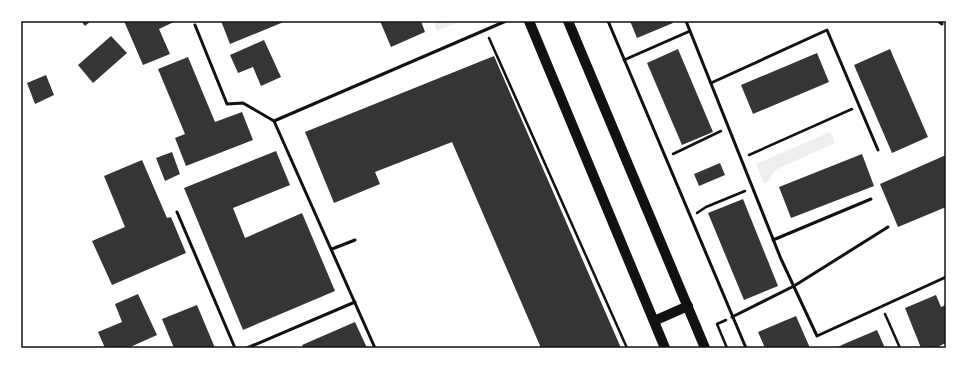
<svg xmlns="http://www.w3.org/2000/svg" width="967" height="369" font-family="'Times New Roman',serif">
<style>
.green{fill:#eee}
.building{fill:#353535}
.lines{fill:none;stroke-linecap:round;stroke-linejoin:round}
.path{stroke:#111;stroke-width:2.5}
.service{stroke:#111;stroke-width:3}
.primary{stroke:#111;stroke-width:10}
.neatline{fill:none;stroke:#111;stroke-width:1.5}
</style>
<rect width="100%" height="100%" fill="#fff"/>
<g class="green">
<path d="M433 21H460L437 31Z"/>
<path d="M830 132 835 143 775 170 769 181 764 183 756 164Z"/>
</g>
<g class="building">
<path d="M81 21H91L85 26Z"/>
<path d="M124 21H176L159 29 170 54 143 65Z"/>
<path d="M221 21H286L230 44Z"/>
<path d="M380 21H421L425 32 391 47Z"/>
<path d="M630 21H672L673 23 637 38Z"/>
<path d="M111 36 127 53 93 83 78 65Z"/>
<path d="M264 40 281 77 261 86 253 67 238 73 230 55Z"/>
<path d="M678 49 713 132 682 145 647 63Z"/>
<path d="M890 49 928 137 892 153 854 65Z"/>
<path d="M817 53 829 82 753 114 741 85Z"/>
<path d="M494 56 584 263 621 348H541L452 142 375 172 380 184 334 203 305 132Z"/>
<path d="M188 57 215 122 242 112 253 140 186 166 175 138 185 134 158 69Z"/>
<path d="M46 75 54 95 35 104 27 83Z"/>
<path d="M276 151 290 185 233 208 245 238 302 213 335 291 243 330 184 188Z"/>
<path d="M172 152 180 174 165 181 156 158Z"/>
<path d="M862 154 874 186 791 218 779 187Z"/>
<path d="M946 155V207L898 227 880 184Z"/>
<path d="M142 160 167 218 171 217 186 253 112 285 92 241 125 227 104 176Z"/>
<path d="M720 163 725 175 699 186 694 174Z"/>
<path d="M743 199 778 286 744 300 708 213Z"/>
<path d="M138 294 157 335 128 348H105L98 332 122 322 115 304Z"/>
<path d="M936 295 941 307 946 305V343L935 348H921L905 308Z"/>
<path d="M197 305 215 348H174L162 319Z"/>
<path d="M796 316 810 348H765L758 332Z"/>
<path d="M355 322 367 348H304L302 345Z"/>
<path d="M877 330 885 348H836L844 344Z"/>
</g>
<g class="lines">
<g class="path">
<path d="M489 38 627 348"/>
<path d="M673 154 721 131"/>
<path d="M749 155 852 109"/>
<path d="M697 213 706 207 745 191"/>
<path d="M885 314 900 348"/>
<path d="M726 320 717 324 727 348"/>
</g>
<g class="service">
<path d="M608 21 746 348"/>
<path d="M686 21 781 259 817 336 946 277"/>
<path d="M938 21 942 24"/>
<path d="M195 25 227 104 243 103 274 121"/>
<path d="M624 60 690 31"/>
<path d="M711 83 827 30 878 150"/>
<path d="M177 212 235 348"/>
<path d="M773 240 871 199"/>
<path d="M332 249 355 240"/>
<path d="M732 317 794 286 888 227"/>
<path d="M247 348 355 302"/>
<path d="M375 348 274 121 506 21"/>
</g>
<g class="primary">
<path d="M529 21 665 348"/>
<path d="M568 21 705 348"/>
<path d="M654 321 688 306"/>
</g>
</g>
<rect width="967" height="369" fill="none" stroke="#ffffff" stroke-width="44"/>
<rect x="22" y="22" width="923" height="325" class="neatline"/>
</svg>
